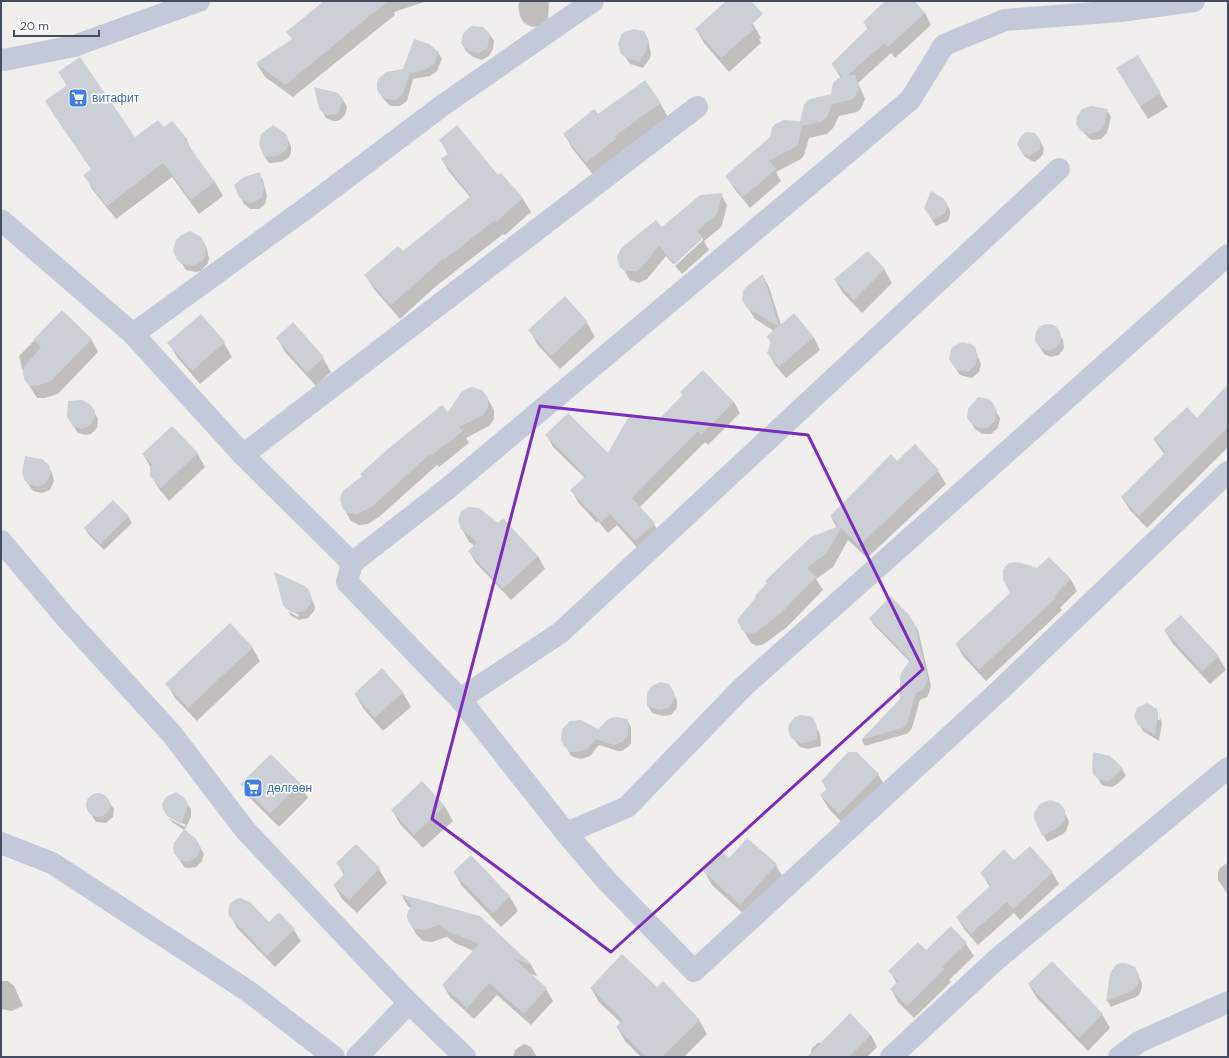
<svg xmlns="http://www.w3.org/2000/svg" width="1229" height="1058" font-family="'DM Sans',sans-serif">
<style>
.shadow{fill:#0003}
.building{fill:#cdcfd7}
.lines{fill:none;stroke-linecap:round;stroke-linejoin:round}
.minor{stroke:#c3c9d8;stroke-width:22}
.marked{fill:none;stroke:#7b2cbf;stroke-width:3;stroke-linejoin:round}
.labels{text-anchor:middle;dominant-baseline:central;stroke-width:3;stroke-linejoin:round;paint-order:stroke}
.shop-label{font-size:12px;fill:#366cbe;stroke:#fff;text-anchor:start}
</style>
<rect width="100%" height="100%" fill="#f1efee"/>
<g class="shadow">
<path d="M334 1H427L394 12 395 15 293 97 265 77 257 64 302 34Z"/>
<path d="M520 1H549L548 21 541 26 532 27 524 23 520 16 518 6Z"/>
<path d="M727 1H732L753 24 761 38 759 39 761 43 729 72 704 43 696 29Z"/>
<path d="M887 1H913L925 13 931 25 895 58 891 53 858 83 865 99 864 102 860 110 857 112 839 116 833 128 827 134 809 138 804 155 801 159 776 172 781 181 750 208 733 187 726 176 801 122 832 95 841 78 832 64 868 30 864 22Z"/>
<path d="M472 27 483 28 489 34 494 41 493 49 489 56 482 60 473 57 466 51 462 44Z"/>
<path d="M644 32 648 39 651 54 650 58 643 68 630 64 620 49Z"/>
<path d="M438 52 442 59 437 71 430 76 413 79 407 101 400 106H391L387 103 382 97 403 70Z"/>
<path d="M1137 56 1168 107 1148 119 1125 82Z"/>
<path d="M60 72 135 139 164 129 187 141 194 155 215 182 223 196 199 214 172 177 116 219 92 189 85 175 92 170 54 115 46 101 67 86Z"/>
<path d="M343 100 347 107 345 115 340 120 337 121H333L326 118 320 107Z"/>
<path d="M660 103 668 117 623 150 624 152 594 176 572 148 564 134 598 115Z"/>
<path d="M1107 110 1111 117 1107 133 1101 139 1093 140 1090 139 1082 131Z"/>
<path d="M287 138 291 146V153L289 157 282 162 269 163 265 157Z"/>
<path d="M440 140 498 177 501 174 523 199 531 212 505 235 503 234 435 287 400 319 374 289 366 276 403 253 471 198 450 173 442 160 448 154Z"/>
<path d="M1040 141 1044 148 1043 154 1039 159 1034 162 1025 157 1020 149Z"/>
<path d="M259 173 263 180 267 196 265 204 259 209H250L244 204 240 196Z"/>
<path d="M721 194 727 205 722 225 720 228 704 241 709 250 682 274 675 266 703 240V237L673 264 666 256 647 279 639 283 630 280 619 262 662 228Z"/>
<path d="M946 203 950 210V215L948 221 936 226 929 215Z"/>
<path d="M203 241 207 249 209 259 208 263 201 271 196 272 186 270 176 255Z"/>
<path d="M884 269 892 283 862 313 843 293 835 280Z"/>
<path d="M763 276 769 287 781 325 794 315 814 338 820 350 786 378 775 365 768 353 771 343 768 337 774 331 755 319 743 300Z"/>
<path d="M565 298 587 323 595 337 560 369 537 344 530 330Z"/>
<path d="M62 312 91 339 98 352 58 394 45 398H37L25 379 19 356Z"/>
<path d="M200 316 224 343 232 357 200 384 177 357 169 343Z"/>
<path d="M1046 325 1054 327 1063 340 1064 348 1059 355 1051 357 1044 354 1036 340 1037 332 1043 327Z"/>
<path d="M277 338 323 358 331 372 316 386 285 352Z"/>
<path d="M974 348 981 364 979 372 972 378 963 376 959 374 950 359Z"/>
<path d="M1228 385V447L1147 528 1130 510 1122 498 1165 455 1154 440 1197 419Z"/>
<path d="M681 392 734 402 740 413 708 445 705 442 639 508 654 524 660 535 641 552 617 525 608 533 598 521 597 523 578 502 572 491 585 478 553 447 547 435 608 454 658 421 683 395Z"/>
<path d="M485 394 494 410V419L489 426 466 438 469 443 439 467 437 465 379 517 368 524 359 525 351 521 344 509 362 477 361 474 448 414Z"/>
<path d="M991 403 1000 418 998 428 991 434H982L975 429 968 418Z"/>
<path d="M90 405 98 419 97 428 91 434 86 435 78 433 72 424Z"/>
<path d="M915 446 938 471 946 484 867 558 848 540 833 567 816 579 823 590 787 627 764 644 757 646 751 643 743 630 837 528 831 517 897 462Z"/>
<path d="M197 453 205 467 169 501 160 490 151 476V468L143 454Z"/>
<path d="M48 466 52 473 54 481 50 490 42 493 33 491 26 481Z"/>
<path d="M128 516 132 523 104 550 89 535 85 529Z"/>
<path d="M460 525 538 556 545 569 511 600 476 563 469 551 475 546 469 542Z"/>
<path d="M1049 558 1071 580 1077 591 1060 608 1062 610 986 681 963 656 957 645Z"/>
<path d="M308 590 315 607 314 611 308 618 299 620 291 616 288 611 298 617 299 615 286 608Z"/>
<path d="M909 616 918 630 931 686 929 693 927 697 920 700 912 728 909 732 906 734 865 746 862 740 901 700 910 662 874 625 870 619Z"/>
<path d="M1165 631 1218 656 1226 670 1210 684 1173 644Z"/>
<path d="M252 647 260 661 197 721 175 698 167 684Z"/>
<path d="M382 670 403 693 411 707 383 731 363 708 355 694Z"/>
<path d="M673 693 677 700V708L671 715 663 716 652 713 648 706Z"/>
<path d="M1156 710 1159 714H1157L1158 720H1160L1159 715 1162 723 1159 741 1143 731 1137 721Z"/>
<path d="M812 719 820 734 821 746 808 749 800 747 792 737Z"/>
<path d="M627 720 631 727V743L629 746 622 751H618L599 745 590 756 581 759 576 758 571 756 562 739 598 730Z"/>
<path d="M271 755 300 784 308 798 279 827 250 798 242 784Z"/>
<path d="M1109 757 1122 769 1126 776 1116 785 1112 787 1104 786 1101 784 1097 777Z"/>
<path d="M878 774 886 788 847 828 829 809 821 796 827 790 822 781Z"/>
<path d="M422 782 445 807 453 821 423 848 400 824 392 810Z"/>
<path d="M101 794 105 796 114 809 113 817 106 823 96 822 87 808 88 800 94 795Z"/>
<path d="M182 796 191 809V817L184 831 196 839 204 854 202 861 196 867 188 868 184 867 179 859 184 830 172 822 168 818 185 827 186 825 167 815Z"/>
<path d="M1049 801 1064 811 1069 822 1066 831 1063 834 1047 842 1035 818 1037 808 1045 802Z"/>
<path d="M356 845 379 869 387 883 357 913 342 899 334 885 344 875 338 864Z"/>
<path d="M471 857 510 897 518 911 501 927 462 886 454 872Z"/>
<path d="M729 859 776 865 784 879 748 918 712 885 704 871Z"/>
<path d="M1014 862 1052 872 1059 884 1020 920 1014 913 978 945 964 929 957 917 990 887 981 873Z"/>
<path d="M1227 863H1228V895L1218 880V872L1220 868Z"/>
<path d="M402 896 479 917 530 963 537 976 528 973 546 989 553 1001 531 1025 497 995 474 1019 450 997 443 985 474 951 455 943 447 937 432 942 423 941 416 934 409 921 411 909 408 906Z"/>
<path d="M230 915 294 930 301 941 275 967 237 928Z"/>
<path d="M951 927 966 944 974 956 949 980 951 982 914 1018 898 1002 891 989 897 984 890 971 926 951Z"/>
<path d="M1121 964 1134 968 1142 983V987L1139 995 1136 997 1111 1007 1107 1000 1111 974 1112 970Z"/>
<path d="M1 981H8L14 986 23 1006 11 1011 1 1009Z"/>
<path d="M1029 985 1102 1014 1110 1028 1088 1051 1037 998Z"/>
<path d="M591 988 657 989 699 1020 707 1034 684 1057H641L625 1041 617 1027 621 1023 599 1002Z"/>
<path d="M871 1035 877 1047 867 1057 810 1056 812 1048 818 1043Z"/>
<path d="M524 1044 531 1047 537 1057H513L515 1050Z"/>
</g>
<g class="building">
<path d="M324 1H388L285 85 256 63 292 39 286 32Z"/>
<path d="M726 1H751L763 14 751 25 754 29 721 58 695 29Z"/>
<path d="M885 1H915L925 13 888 47 884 43 848 75H855L859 86 858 91 854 98 851 100 832 104 827 117 821 122 802 126 798 144 795 147 769 161 776 169 743 197 725 176 770 137 772 128 775 124 784 120 800 121 804 105 807 101 810 99 831 94 833 83 836 80 842 76 831 64 868 28 863 22Z"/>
<path d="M471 26 483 27 490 34 488 46 486 49 478 53 469 51 461 44 463 34Z"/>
<path d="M634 29 644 31 648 42 646 51 639 62 625 57 621 54 618 44 621 35 624 32Z"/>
<path d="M414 39 429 44 439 52 434 64 426 69 410 73 403 94 396 100 386 99 382 97 377 90V83L379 78 386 72 403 69Z"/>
<path d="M1138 55 1161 93 1140 106 1116 68Z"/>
<path d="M80 57 135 137 158 120 164 127 172 121 188 140 186 142 215 182 191 200 163 163 107 206 83 175 91 169 45 101 67 85 58 72Z"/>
<path d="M645 80 661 103 615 136 617 138 586 163 563 134 594 109 598 114Z"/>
<path d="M314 87 338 93 343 99 339 111 336 114 328 115 321 111 319 108Z"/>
<path d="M1091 106 1108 109 1104 126 1098 132 1089 134 1081 131 1076 124 1077 117 1082 109Z"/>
<path d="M273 125 286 134 288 138V146L286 150 278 156 264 157 259 144 261 134Z"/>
<path d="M457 125 498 175 501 173 523 198 496 222 495 220 444 260 443 259 391 305 364 275 398 246 403 251 471 196 441 159 449 153 439 140Z"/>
<path d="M1026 132 1035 133 1041 141 1039 150 1029 156 1022 153 1017 144 1021 136Z"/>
<path d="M260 172 264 188 262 197 255 202 250 203 242 200 239 197 234 185 244 177Z"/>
<path d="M931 191 943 198 946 202 947 208 944 214 932 220 924 208Z"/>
<path d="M722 193 717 214 714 217 697 231 703 238 675 264 659 246 641 268 637 271H627L623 270 619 266 617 257 621 248 656 220 662 227 700 195Z"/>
<path d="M190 231 201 237 206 246 205 256 202 261 197 264 192 266 182 264 177 260 173 250 176 240 180 236Z"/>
<path d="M868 251 885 269 854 300 834 279Z"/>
<path d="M763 274 779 326 794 313 814 337 779 367 767 353 771 341 766 337 778 326 747 308 742 300 743 291 746 287Z"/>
<path d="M565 296 588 322 551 356 528 330Z"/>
<path d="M62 310 92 339 51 381 37 386H29L24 379 23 371 24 367 41 347 33 340Z"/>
<path d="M201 314 225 342 192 371 167 343Z"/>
<path d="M293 322 324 357 307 373 276 338Z"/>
<circle cx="1048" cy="337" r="13"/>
<path d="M962 342 971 344 975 347 978 356 975 365 968 372 958 370 954 367 949 359 951 349 954 346Z"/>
<path d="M703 370 734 402 701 435 698 431 632 498 655 523 635 541 610 514 601 522 591 511 590 512 570 490 586 476 545 435 568 413 608 453 626 421 629 417 639 415 658 420 683 395 680 392Z"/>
<path d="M1228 384V427L1139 516 1121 497 1166 452 1153 439 1187 407 1197 418Z"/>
<path d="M472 387 482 390 488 398V407L483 415 459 427 463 431 431 456 430 454 373 506 357 514 347 513 343 509 340 500 341 495 343 491 362 476 360 474 389 448 442 405 448 412 462 391Z"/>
<path d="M978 397 988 399 992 402 997 411 995 421 987 428H978L970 422 967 418 968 409Z"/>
<path d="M82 400 90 404 95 411V416L91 425 82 429 73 426 67 417 68 401Z"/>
<path d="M172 426 198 453 161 488 150 476V468L153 465 142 454Z"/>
<path d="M915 444 939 470 859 546 841 528 826 554 807 568 816 577 780 614 756 632 749 634 742 630 737 620 756 597 755 596 767 583 765 581 811 537 839 526 830 516 891 454 897 461Z"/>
<path d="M25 456 42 459 49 465 51 474 46 483 38 487 28 484 25 481 22 473Z"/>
<path d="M113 500 129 516 100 544 84 528Z"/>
<path d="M469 507 479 508 498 523 503 518 538 556 503 589 468 551 477 542 461 529 458 520 461 511Z"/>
<path d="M1049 557 1071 579 1054 596 1056 598 979 670 955 644 1010 593 1003 579V570L1006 566 1009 563 1018 562 1037 568Z"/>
<path d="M274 572 305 586 309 590 312 599 311 604 305 611 294 613 286 609 283 605Z"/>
<path d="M891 596 910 616 909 617 914 622 928 679 927 682 923 690 916 693 908 721 906 725 902 728 861 740 900 699V677L901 673 910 660 869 618Z"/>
<path d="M1181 615 1219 656 1202 671 1164 630Z"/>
<path d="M230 623 253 647 188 708 165 684Z"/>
<path d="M382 668 403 692 375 718 354 694Z"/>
<path d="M660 682 669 684 674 692 675 697 671 705 668 708 659 710 647 706V693L652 686Z"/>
<path d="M1147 703 1157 709 1158 715 1155 735 1138 725 1134 716 1137 708Z"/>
<path d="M800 715 809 716 813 718 817 726V739L804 743H800L791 738 788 729 789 724 795 717Z"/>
<path d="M616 717 628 719V736L622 742 614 745 596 739 587 749 577 752H571L563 745 561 739 562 729 570 721 581 720 598 729 607 720 611 718Z"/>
<path d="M848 752H857L879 774 839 814 820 795 828 788 821 781Z"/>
<path d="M1093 752 1110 756 1123 768 1112 779 1108 781 1099 780 1093 774 1092 769Z"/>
<path d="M271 754 300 783 270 814 240 784Z"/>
<path d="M422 781 445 806 414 835 391 810Z"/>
<path d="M176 792 185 798 188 806 181 824 167 816 163 809 162 804 166 797Z"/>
<circle cx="98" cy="805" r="12"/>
<path d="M1050 800 1059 803 1062 806 1065 810V820L1059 827 1042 836 1034 818V813L1040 804Z"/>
<path d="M184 829 196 839 200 846V850L196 858 188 862 179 860 174 853 173 848 174 843Z"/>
<path d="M747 838 777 864 740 905 703 871 721 851 729 858Z"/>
<path d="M356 844 380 868 349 900 333 885 345 873 336 863Z"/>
<path d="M1030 846 1053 872 1013 909 1007 902 971 934 956 917 991 885 980 873 1004 849 1014 860Z"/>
<path d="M471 855 510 896 493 913 453 872Z"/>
<path d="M400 894 480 916 530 963 529 964 513 958 547 988 524 1014 489 983 467 1008 442 985 479 944 447 931 439 925 425 930 415 929 408 921 407 916 408 911 412 905Z"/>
<path d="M240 898 250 902 269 922 279 912 295 929 267 956 229 916 228 912 230 904 236 899Z"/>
<path d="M951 926 967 943 942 967 945 969 907 1006 890 989 898 981 888 971 918 942 926 950Z"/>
<path d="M622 954 657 987 663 981 700 1020 662 1057H646L616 1027 623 1020 590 988Z"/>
<path d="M1052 961 1103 1014 1079 1038 1028 984Z"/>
<path d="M1120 963H1126L1135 967 1139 975 1138 984 1132 991 1106 1001 1110 974 1116 965Z"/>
<path d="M850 1013 871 1035 849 1057H807Z"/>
</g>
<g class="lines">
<g class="minor">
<path d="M1 59 4 60 74 46 199 1"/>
<path d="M1 220 133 334 243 455 352 563 347 582 460 699 566 833 606 880 694 971 999 691 1228 472"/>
<path d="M133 334 313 203 443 105 593 1"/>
<path d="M243 455 697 107"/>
<path d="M1 541 66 618 171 733 246 831 409 1003 465 1057"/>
<path d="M352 563 447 489 910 100 944 45 1005 20 1120 11 1194 1"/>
<path d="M460 699 560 633 1059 169"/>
<path d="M566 833 627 807 743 687 1228 255"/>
<path d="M1 843 52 863 248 991 334 1057"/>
<path d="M357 1057 409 1003"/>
<path d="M891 1057 997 959 1228 768"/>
<path d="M1119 1057 1139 1042 1228 1002"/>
</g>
</g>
<path class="marked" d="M540 406 808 435 923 669 611 952 432 819Z"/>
<defs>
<g id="supermarket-square" transform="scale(1)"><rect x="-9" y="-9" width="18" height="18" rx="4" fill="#3f7fe0" stroke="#fff"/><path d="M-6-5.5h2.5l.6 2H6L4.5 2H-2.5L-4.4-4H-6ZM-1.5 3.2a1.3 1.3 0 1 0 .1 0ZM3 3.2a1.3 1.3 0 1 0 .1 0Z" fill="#fff"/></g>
</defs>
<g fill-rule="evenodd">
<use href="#supermarket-square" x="78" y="98"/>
<use href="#supermarket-square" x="253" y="788"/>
</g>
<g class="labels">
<g class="shop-label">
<text x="92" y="98">витафит</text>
<text x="267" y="788">дөлгөөн</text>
</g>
</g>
<rect width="1229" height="1058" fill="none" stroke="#444c5e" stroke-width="4"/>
<path d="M14 30v6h85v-6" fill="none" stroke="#444c5e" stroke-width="2"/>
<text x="20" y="30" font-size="12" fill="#444c5e" stroke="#ffffff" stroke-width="3" paint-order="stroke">20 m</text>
</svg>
